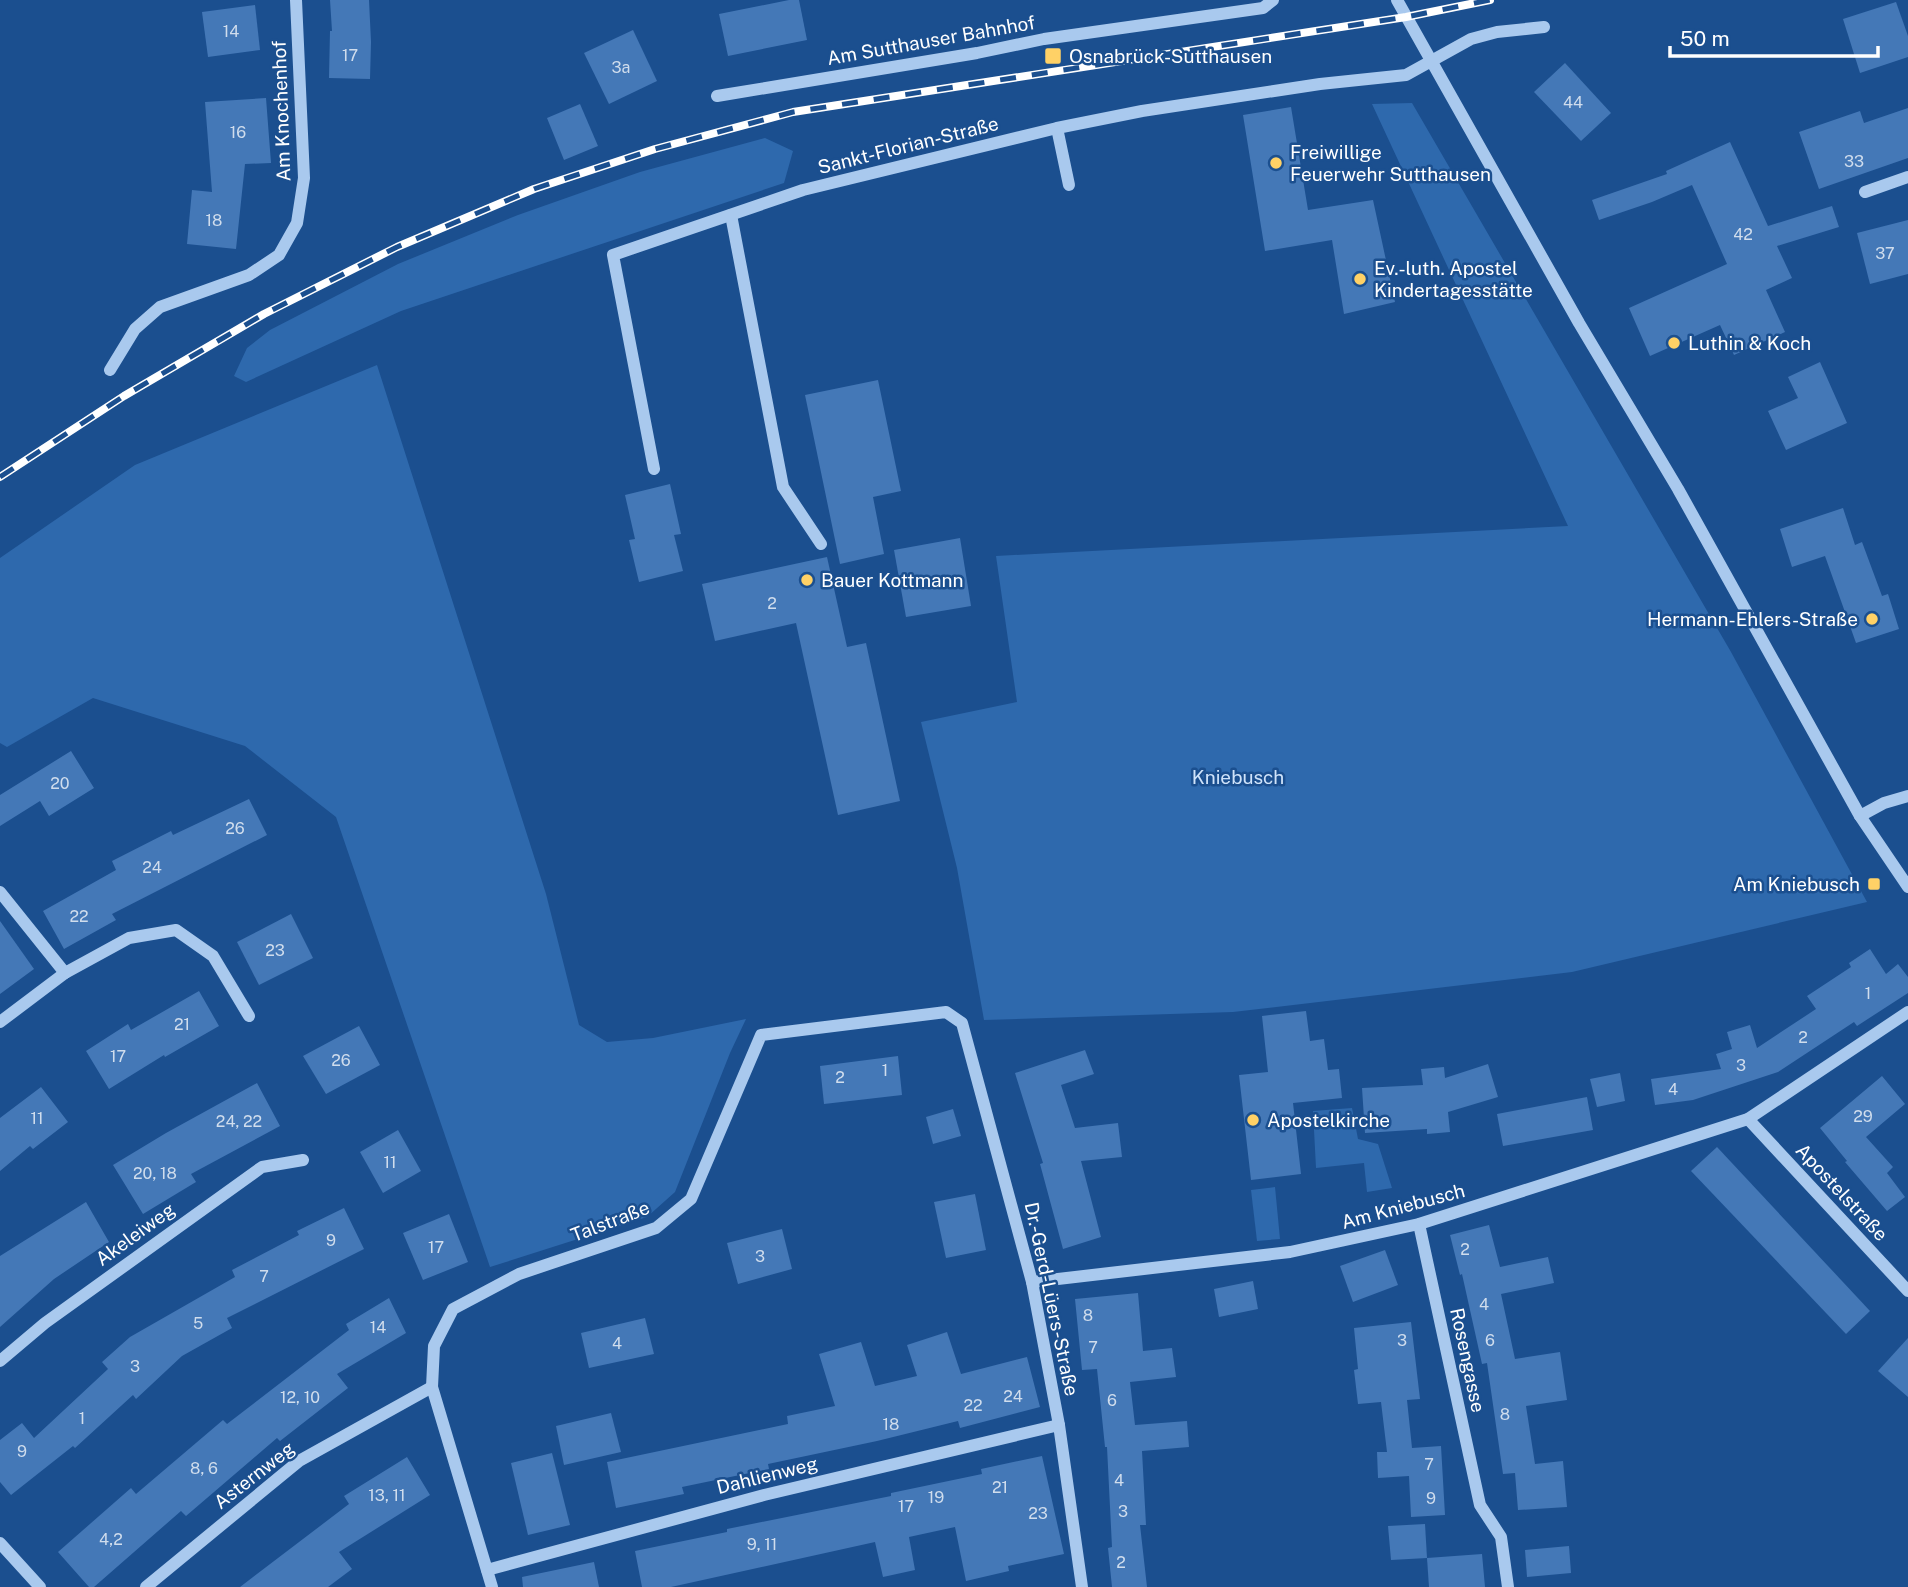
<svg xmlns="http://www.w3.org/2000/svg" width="1908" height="1587" font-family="'Public Sans',sans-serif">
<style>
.green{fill:#2e69ad}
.building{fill:#4478b7}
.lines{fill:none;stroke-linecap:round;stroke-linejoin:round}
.minor{stroke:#a9c9ee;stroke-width:12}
.rail-casing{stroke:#fff;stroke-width:8}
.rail{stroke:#1b4f8f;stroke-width:5;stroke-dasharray:16;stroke-linecap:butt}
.poi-dot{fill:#ffd166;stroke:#1b4f8f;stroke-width:2.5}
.labels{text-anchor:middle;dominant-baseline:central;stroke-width:5;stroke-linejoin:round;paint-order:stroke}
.number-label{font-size:16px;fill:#d0dded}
.street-label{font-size:19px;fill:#fff;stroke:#1b4f8f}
.poi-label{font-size:19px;fill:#fff;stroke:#1b4f8f;text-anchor:start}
.park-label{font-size:19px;fill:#cfe3fa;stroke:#1b4f8f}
</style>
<rect width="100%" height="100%" fill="#1b4f8f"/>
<g class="green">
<path d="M1412 103 1731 652 1867 902 1572 972 1233 1012 984 1020 957 868 921 722 1017 702 996 556 1568 526 1372 104Z"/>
<path d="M765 138 793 151 784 183 401 311 246 382 234 376 247 348 270 330 398 264 518 215 640 172Z"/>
<path d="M377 365 546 894 579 1025 607 1042 653 1038 746 1019 730 1053 675 1192 647 1217 490 1267 336 817 245 746 93 698 7 747 0 743V558L135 465Z"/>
<path d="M1352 1108 1358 1139 1378 1144 1392 1188 1367 1192 1364 1163 1316 1168 1313 1111Z"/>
<path d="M1275 1187 1280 1239 1257 1241 1251 1190Z"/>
</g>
<g class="building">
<path d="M330 0H369L371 42 370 79 329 78 330 31H332Z"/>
<path d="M789 0H799L807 40 728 56 719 14Z"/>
<path d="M1896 2 1908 36V57L1860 73 1843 19Z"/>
<path d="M255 5 260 50 208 57 202 12Z"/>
<path d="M633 30 657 81 609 104 584 53Z"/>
<path d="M1565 63 1611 113 1581 141 1534 92Z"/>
<path d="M266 98 271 163 245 164 236 249 187 244 192 190 212 192 205 102Z"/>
<path d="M580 104 598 146 564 160 547 118Z"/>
<path d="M1291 107 1308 210 1373 200 1395 302 1344 314 1332 240 1265 251 1243 115Z"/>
<path d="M1908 108V158L1819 189 1799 132 1860 111 1864 123Z"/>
<path d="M1730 142 1768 226 1832 206 1839 227 1777 246 1792 278 1766 290 1785 332 1734 355 1720 325 1650 356 1629 308 1727 264 1692 185 1652 202 1599 220 1592 200 1667 174 1666 171Z"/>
<path d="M1908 220V274L1870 284 1857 233Z"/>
<path d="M1820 362 1847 423 1786 450 1768 411 1798 398 1788 377Z"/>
<path d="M878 380 901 491 873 497 884 554 840 564 805 395Z"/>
<path d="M670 484 681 534 674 535 683 571 639 582 629 540 635 539 625 495Z"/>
<path d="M1843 508 1855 545 1862 542 1882 596 1888 594 1899 629 1856 643 1825 556 1792 567 1780 529Z"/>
<path d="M960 538 971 606 906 617 894 550Z"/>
<path d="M827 557 847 647 866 643 900 801 838 815 796 623 715 641 702 584Z"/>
<path d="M71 751 94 788 49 816 40 801 0 826V795Z"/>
<path d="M249 799 267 835 112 914 116 920 64 949 43 911 116 870 112 861 171 831 173 835Z"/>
<path d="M291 914 313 958 259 985 237 942Z"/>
<path d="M0 921 34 969 0 994Z"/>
<path d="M1870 949 1886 974 1898 964 1908 977V993L1857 1026 1854 1022 1778 1072 1693 1100 1655 1105 1651 1079 1721 1069 1716 1054 1732 1049 1727 1032 1750 1025 1757 1048 1816 1009 1807 996 1851 967 1849 963Z"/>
<path d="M199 991 219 1026 165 1057 164 1055 109 1089 86 1051 128 1024 131 1030Z"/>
<path d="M1306 1011 1310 1041 1324 1039 1328 1070 1339 1069 1342 1098 1293 1103 1301 1174 1251 1180 1239 1075 1268 1072 1262 1016Z"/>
<path d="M359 1026 380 1065 326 1094 303 1056Z"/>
<path d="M1085 1050 1094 1074 1061 1085 1075 1128 1118 1123 1122 1157 1081 1161 1101 1237 1063 1249 1040 1164 1043 1163 1015 1073Z"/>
<path d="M898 1056 902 1095 824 1104 820 1066Z"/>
<path d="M1488 1064 1498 1097 1448 1112 1450 1132 1427 1134V1129L1365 1133 1362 1088 1423 1085 1421 1069 1444 1067 1445 1078Z"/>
<path d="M1620 1073 1625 1101 1597 1107 1590 1079Z"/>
<path d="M1882 1076 1905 1104 1866 1137 1893 1167 1887 1173 1905 1197 1887 1211 1845 1162 1847 1161 1820 1128Z"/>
<path d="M257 1083 280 1126 191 1174 196 1182 143 1214 113 1165 166 1133Z"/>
<path d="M41 1087 68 1122 33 1149 30 1146 0 1171V1118Z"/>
<path d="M1587 1097 1593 1130 1503 1146 1497 1114Z"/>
<path d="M953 1109 961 1136 933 1144 926 1117Z"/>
<path d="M398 1130 421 1171 383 1193 360 1152Z"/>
<path d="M1717 1147 1870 1311 1846 1334 1691 1171Z"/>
<path d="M975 1194 986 1250 946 1258 934 1202Z"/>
<path d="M86 1202 109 1242 54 1279 0 1327V1256Z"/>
<path d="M344 1208 364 1249 227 1318 232 1328 182 1356 136 1399 133 1395 75 1448 73 1446 11 1495 0 1482V1440L22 1423 34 1438 108 1369 102 1362 130 1337 235 1277 232 1270 299 1235 297 1231Z"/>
<path d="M449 1214 468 1262 423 1280 403 1233Z"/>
<path d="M1489 1225 1500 1267 1548 1257 1554 1283 1501 1294 1515 1359 1560 1352 1567 1400 1526 1406 1535 1464 1563 1461 1567 1507 1518 1510 1515 1473 1503 1474 1487 1363 1482 1364 1462 1274 1460 1275 1450 1235Z"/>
<path d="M782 1229 792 1269 738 1284 727 1243Z"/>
<path d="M1385 1250 1398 1285 1353 1302 1340 1266Z"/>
<path d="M1253 1281 1258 1309 1219 1317 1214 1289Z"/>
<path d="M1138 1293 1143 1351 1172 1348 1176 1377 1130 1382 1135 1425 1187 1421 1189 1447 1142 1451 1146 1525H1140L1147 1587H1112L1108 1548 1112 1547 1107 1447H1105L1097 1369 1082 1370 1075 1299Z"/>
<path d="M389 1298 406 1333 337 1374 348 1388 280 1441 277 1438 186 1516 181 1511 94 1587H89L58 1552 131 1488 136 1494 223 1420 227 1424 349 1330 346 1324Z"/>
<path d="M645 1318 654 1354 589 1368 581 1333Z"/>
<path d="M1411 1322 1420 1399 1407 1400 1412 1448 1441 1446 1445 1515 1411 1517 1409 1476 1378 1478 1377 1452H1387L1381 1402 1358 1404 1354 1370 1358 1369 1354 1328Z"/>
<path d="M947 1332 961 1374 1027 1357 1040 1407 960 1428 958 1421 877 1441 768 1464 769 1469 682 1487 684 1494 616 1508 607 1462 788 1424 787 1416 835 1406 819 1354 861 1342 875 1386 917 1376 907 1345Z"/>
<path d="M1908 1338V1397L1878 1371Z"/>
<path d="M611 1413 621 1452 564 1465 556 1426Z"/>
<path d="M552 1453 570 1525 528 1535 511 1463Z"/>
<path d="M1042 1456 1064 1554 1008 1566 1009 1571 966 1581 955 1527 909 1537 915 1570 883 1577 875 1542 671 1587H642L635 1551 727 1532V1529L891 1496V1493L982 1474 981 1469Z"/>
<path d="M407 1457 430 1495 339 1552 352 1569 328 1587H240L349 1504 344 1496Z"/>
<path d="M1425 1524 1427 1558 1391 1560 1388 1526Z"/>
<path d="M1569 1546 1571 1573 1527 1577 1525 1550Z"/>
<path d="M1482 1554 1485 1587H1429L1427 1558Z"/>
<path d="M594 1562 599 1587H523L522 1577Z"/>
</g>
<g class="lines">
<g class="minor">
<path d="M1397 0 1579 323 1678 489 1860 816 1908 887"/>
<path d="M717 96 977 53 1044 39 1263 8 1273 0"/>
<path d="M1057 128 1069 185"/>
<path d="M1865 192 1908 177"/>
<path d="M731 215 783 487 821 544"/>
<path d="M110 370 135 329 160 307 249 275 279 255 297 223 304 178 296 0"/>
<path d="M654 469 613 255 803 190 1057 128 1142 111 1320 84 1406 75 1471 39 1497 32 1544 27"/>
<path d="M1860 816 1884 803 1908 796"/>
<path d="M0 892 65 973"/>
<path d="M0 1022 65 973 129 938 176 930 213 956 249 1016"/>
<path d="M1748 1119 1908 1291"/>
<path d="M1419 1224 1480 1505 1501 1537 1508 1587"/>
<path d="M1032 1282 1290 1252 1419 1224 1748 1119 1908 1012"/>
<path d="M0 1361 45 1323 262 1167 303 1160"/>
<path d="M0 1543 40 1587"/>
<path d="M487 1570 764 1495 1059 1425"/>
<path d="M146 1587 299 1461 432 1387"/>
<path d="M492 1587 432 1387 434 1346 453 1309 519 1274 656 1228 691 1199 761 1035 946 1012 962 1023 1032 1282 1059 1425 1082 1587"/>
</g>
<g class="rail-casing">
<path id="rail" d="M0 477 124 396 264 314 397 247 534 189 655 149 793 112 1406 17 1490 0"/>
</g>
<use href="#rail" class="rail"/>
</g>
<g class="poi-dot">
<rect x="1044" y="47" width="18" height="18" rx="3.5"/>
<circle cx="1276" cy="163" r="7"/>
<circle cx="1360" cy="279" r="7"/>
<circle cx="1674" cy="343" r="7"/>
<circle cx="807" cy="580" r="7"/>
<circle cx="1872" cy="619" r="7"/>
<rect x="1867" y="877" width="14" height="14" rx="3.5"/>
<circle cx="1253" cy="1120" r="7"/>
</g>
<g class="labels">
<g class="number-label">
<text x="231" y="31">14</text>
<text x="350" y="55">17</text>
<text x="621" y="67">3a</text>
<text x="1573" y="102">44</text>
<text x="238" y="132">16</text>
<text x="1854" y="161">33</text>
<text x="214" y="220">18</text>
<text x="1743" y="234">42</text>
<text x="1885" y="253">37</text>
<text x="772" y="603">2</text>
<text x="60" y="783">20</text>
<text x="235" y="828">26</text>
<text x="152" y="867">24</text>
<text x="79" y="916">22</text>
<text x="275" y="950">23</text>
<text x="1868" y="993">1</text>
<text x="182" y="1024">21</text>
<text x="1803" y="1037">2</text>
<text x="118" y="1056">17</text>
<text x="341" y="1060">26</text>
<text x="1741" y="1065">3</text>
<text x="885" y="1070">1</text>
<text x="840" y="1077">2</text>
<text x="1673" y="1089">4</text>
<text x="1863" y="1116">29</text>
<text x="37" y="1118">11</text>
<text x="239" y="1121">24, 22</text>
<text x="390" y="1162">11</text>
<text x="155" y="1173">20, 18</text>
<text x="331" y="1240">9</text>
<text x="436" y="1247">17</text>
<text x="1465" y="1249">2</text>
<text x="760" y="1256">3</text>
<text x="264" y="1276">7</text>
<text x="1484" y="1304">4</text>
<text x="1088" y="1315">8</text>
<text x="198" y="1323">5</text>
<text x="378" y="1327">14</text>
<text x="1402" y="1340">3</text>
<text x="1490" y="1340">6</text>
<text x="617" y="1343">4</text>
<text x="1093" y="1347">7</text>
<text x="135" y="1366">3</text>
<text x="1013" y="1396">24</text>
<text x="300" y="1397">12, 10</text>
<text x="1112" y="1400">6</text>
<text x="973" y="1405">22</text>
<text x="1505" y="1414">8</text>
<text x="82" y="1418">1</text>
<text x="891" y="1424">18</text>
<text x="22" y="1451">9</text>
<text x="1429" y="1464">7</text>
<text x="204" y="1468">8, 6</text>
<text x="1119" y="1480">4</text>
<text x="1000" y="1487">21</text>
<text x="387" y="1495">13, 11</text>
<text x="936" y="1497">19</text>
<text x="1431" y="1498">9</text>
<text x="906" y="1506">17</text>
<text x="1123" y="1511">3</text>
<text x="1038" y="1513">23</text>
<text x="111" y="1539">4,2</text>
<text x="762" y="1544">9, 11</text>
<text x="1121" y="1562">2</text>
</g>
<g class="street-label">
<text transform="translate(931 40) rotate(-10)">Am Sutthauser Bahnhof</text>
<text transform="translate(281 111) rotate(-92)">Am Knochenhof</text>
<text transform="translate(908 145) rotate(-14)">Sankt-Florian-Straße</text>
<text transform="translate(1842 1192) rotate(47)">Apostelstraße</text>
<text transform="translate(1403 1206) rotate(-15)">Am Kniebusch</text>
<text transform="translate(610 1221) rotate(-21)">Talstraße</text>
<text transform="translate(135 1234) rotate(-36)">Akeleiweg</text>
<text transform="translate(1052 1299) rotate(78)">Dr.-Gerd-Lüers-Straße</text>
<text transform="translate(1468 1360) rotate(78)">Rosengasse</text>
<text transform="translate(254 1475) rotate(-38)">Asternweg</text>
<text transform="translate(767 1475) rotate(-14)">Dahlienweg</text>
</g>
<g class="poi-label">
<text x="1069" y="56">Osnabrück-Sutthausen</text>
<text x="1290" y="152">Freiwillige<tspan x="1290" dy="22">Feuerwehr Sutthausen</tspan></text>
<text x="1374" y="268">Ev.-luth. Apostel<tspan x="1374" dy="22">Kindertagesstätte</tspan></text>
<text x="1688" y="343">Luthin &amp; Koch</text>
<text x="821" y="580">Bauer Kottmann</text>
<text x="1858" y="619" text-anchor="end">Hermann-Ehlers-Straße</text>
<text x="1860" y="884" text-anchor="end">Am Kniebusch</text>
<text x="1267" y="1120">Apostelkirche</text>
</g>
<g class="park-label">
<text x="1238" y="777">Kniebusch</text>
</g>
</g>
<path d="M1670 46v10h208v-10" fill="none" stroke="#ffffff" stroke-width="3.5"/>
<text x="1680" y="46" font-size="21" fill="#ffffff" stroke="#1b4f8f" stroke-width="5" paint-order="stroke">50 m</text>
</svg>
